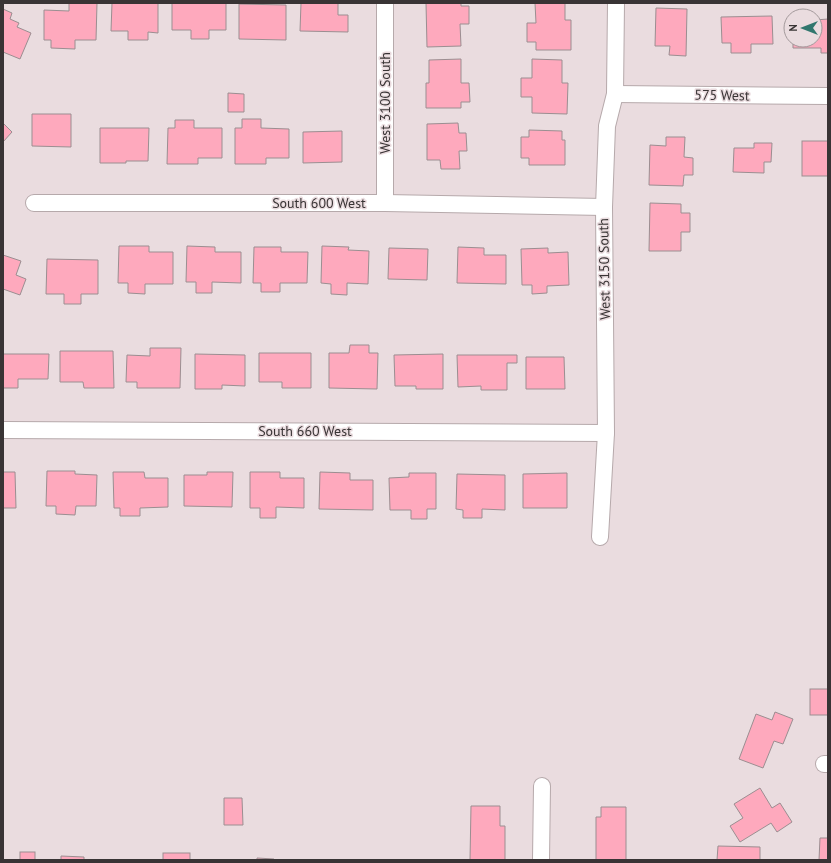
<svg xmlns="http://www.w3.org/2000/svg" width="831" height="863" font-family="'PT Sans',sans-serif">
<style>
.building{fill:#fea9bd;stroke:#9b8e91}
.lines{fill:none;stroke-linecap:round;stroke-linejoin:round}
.street-casing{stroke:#b6a9ab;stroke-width:18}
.street{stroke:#fff;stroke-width:16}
.labels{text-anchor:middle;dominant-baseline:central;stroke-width:3;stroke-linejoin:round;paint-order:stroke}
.street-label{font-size:14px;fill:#393435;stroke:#eadcdf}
</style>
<rect width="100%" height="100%" fill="#eadcdf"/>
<g class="building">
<path d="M69 3H97L96 40H75V49L51 48V40H44V10L69 11Z"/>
<path d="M112 3H158V33L148 32V40H128V31H111Z"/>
<path d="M172 3H226V30H209V39H191V30H172Z"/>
<path d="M301 3H338V15H348V32L300 31Z"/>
<path d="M426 3H461V6H469V24H460L461 46 427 47Z"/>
<path d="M535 3H565V20H571V50H536V42H527V23H536Z"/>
<path d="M239 4 286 5V40L239 39Z"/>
<path d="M656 8 687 9 686 56 669 55 670 46H655Z"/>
<path d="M3 9 12 13 10 19 19 23 17 27 31 33 20 59 3 52Z"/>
<path d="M772 16 773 44H751V53H731V43H722L721 17Z"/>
<path d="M828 19V53H821V48H793V40H815V20Z"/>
<path d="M461 59V83H469L470 102H461V108H426V83H429V60Z"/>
<path d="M532 59 562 60V83H568L567 114 532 113V97H521V78H532Z"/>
<path d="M228 93 244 94V112H228Z"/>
<path d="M32 114H71V147L32 146Z"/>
<path d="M242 119H261V128L289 129V158H266V164H235V128H242Z"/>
<path d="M175 120H194V128H222V158H198V164H167L168 128H175Z"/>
<path d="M3 123 12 132 3 142Z"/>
<path d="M458 123 459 133H466L467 151H459L460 169H441L440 160H427V124Z"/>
<path d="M100 128H149L148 161H126V163H100Z"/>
<path d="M529 130 562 131V140H565V165H529V158H521V137H529Z"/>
<path d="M342 131V162L303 163V132Z"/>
<path d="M666 137H685L684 157 693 158V175H684L683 186 649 185 650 145 666 146Z"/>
<rect x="802" y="141" width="26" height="35"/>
<path d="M754 143H772L771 162H764V173L733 172 734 148H754Z"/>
<path d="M650 203 681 204V213H690V232H681V251H649Z"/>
<path d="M119 246H149V252H173V284H145V294L128 293V283H118Z"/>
<path d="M187 246 215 247V252H241V283L212 282V293H196V282H186Z"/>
<path d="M322 246 349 247 348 250 369 251 368 284 347 283V295L331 294V284L321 283Z"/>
<path d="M254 247H281V252H308L307 283H280V292H261V283H253Z"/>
<path d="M458 247 484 248V255H506V284L457 283Z"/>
<path d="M389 248 428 249 427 280 388 279Z"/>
<path d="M548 248V253L568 252 569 285 547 286V293L532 294V285H522L521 249Z"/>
<path d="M3 255 21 261 16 275 26 279 20 295 3 289Z"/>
<path d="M47 259 98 260V294H81V304H64V294H46Z"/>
<path d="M350 345H369V353H378L377 389 329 388V353H349Z"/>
<path d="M150 348H181L180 388H137V382H126L127 355 150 356Z"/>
<path d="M60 351H113L114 388H84L83 382H60Z"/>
<path d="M259 353H311V388H282V382H259Z"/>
<path d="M3 354H49L48 379H18V388H3Z"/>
<path d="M195 354 245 355V386L222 385V389H195Z"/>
<path d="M443 354V389H416V386H395L394 355Z"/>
<path d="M457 355H517V363H507V390H481V386L458 387Z"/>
<path d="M526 357H564L565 389H526Z"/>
<path d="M47 471H75V474L97 475 96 506H76L75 515 56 514V506H46Z"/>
<path d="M3 472H15L16 508H3Z"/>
<path d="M113 472H144L145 478H168V507L140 508V516H120V508H114Z"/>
<path d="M207 472H233L232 507 184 506V475H207Z"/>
<path d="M250 472H280V478H304V508L276 507V518H260V508H250Z"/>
<path d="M320 472 350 473V480H373V510L319 509Z"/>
<path d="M409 473H436V509H427V519H411V510H390L389 478 409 477Z"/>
<path d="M567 473V508H523V474Z"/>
<path d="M457 474 505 475V510L482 509V518H463V510L456 509Z"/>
<rect x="810" y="689" width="18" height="26"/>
<path d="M775 712 793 719 783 744 774 741 763 768 739 759 756 714 772 720Z"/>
<path d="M760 788 772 808 780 803 792 822 777 832 771 823 740 842 730 826 743 818 734 804Z"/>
<path d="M224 798H242L243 825H224Z"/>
<path d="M471 806H500V826H505V860H470Z"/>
<path d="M601 807H626V860H596V817H601Z"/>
<path d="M820 838H828V860H819Z"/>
<path d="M718 846 760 847V860H717Z"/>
<rect x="20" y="852" width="15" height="8"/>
<rect x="163" y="853" width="27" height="7"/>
<path d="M61 856 84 857V860H61Z"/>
<path d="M257 858 274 859V860H257Z"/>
</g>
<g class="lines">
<g class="street-casing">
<g id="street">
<path d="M385 3V203"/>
<path d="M615 94 828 96"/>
<path d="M34 203H385L604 207"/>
<path d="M3 430 606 433"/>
<path d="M600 537 606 433 604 207 607 126 615 94 616 3"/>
<path d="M824 764H828"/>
<path d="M541 860 542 786"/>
</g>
</g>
<use href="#street" class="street"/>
</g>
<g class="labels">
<g class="street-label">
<text transform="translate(722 95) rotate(1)">575 West</text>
<text transform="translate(385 103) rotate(-90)">West 3100 South</text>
<text x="319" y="203">South 600 West</text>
<text transform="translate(604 269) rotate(-91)">West 3150 South</text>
<text x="305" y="431">South 660 West</text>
</g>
</g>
<rect width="831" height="863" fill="none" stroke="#393435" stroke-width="8"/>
<g transform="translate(803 28) rotate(270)"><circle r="19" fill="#eadcdf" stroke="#a3999b"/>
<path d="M0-3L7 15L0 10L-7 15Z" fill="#31776e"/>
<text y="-6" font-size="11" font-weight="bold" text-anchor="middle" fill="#393435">N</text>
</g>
</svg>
